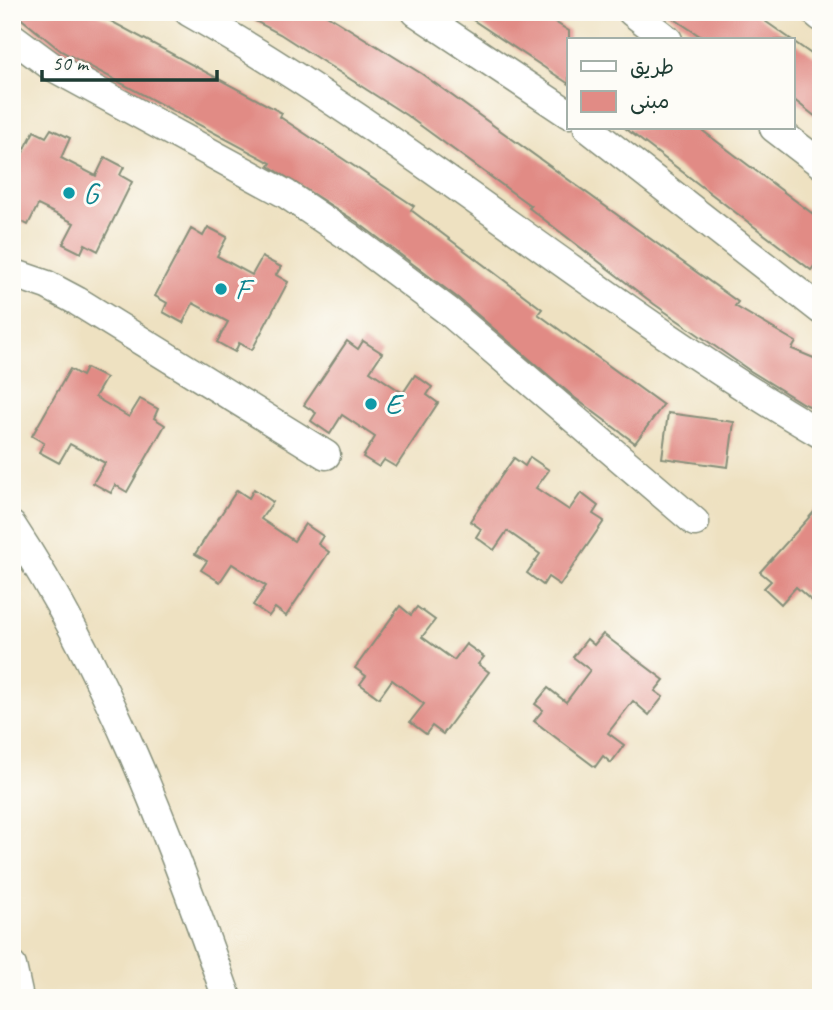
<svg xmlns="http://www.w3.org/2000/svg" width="833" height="1010" font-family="Caveat,'Playpen Sans Arabic',sans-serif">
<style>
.building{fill:#e18b85}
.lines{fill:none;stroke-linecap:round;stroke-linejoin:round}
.minor-casing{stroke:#868f7a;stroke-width:31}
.minor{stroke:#fff;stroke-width:28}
.culture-dot{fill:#0f9aa8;stroke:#fdfcf7;stroke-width:2.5}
.labels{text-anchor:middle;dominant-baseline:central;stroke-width:6;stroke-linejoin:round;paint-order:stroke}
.culture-label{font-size:30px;fill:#0d838f;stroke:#fdfcf7;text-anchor:start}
</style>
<rect width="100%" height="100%" fill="#fdfcf7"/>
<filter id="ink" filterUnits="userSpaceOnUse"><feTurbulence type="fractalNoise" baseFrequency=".0143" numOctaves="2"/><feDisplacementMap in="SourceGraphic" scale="14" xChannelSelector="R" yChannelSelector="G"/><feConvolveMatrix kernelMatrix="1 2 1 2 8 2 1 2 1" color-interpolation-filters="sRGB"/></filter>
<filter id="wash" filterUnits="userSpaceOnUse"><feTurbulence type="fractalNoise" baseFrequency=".00686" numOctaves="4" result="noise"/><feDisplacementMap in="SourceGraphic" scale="28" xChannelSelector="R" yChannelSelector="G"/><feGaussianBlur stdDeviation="1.57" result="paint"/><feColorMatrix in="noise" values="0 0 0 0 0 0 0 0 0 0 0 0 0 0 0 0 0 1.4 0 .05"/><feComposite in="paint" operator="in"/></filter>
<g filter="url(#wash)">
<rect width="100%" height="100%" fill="#eee1c1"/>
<g id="blocks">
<g class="building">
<path d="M13 12H94L282 113 280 117 414 206 411 210 542 309 538 314 663 405 635 443 575 398 458 298 357 222 269 166 271 163 61 51Z"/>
<path d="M238 12H322L422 74 738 302 735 306 796 342 792 349 821 361V411L802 403 749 370 654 304 529 208 531 206 406 115 280 34Z"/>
<path d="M461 12H539L569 31V84Z"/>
<path d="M664 12H752L792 40H706Z"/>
<path d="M793 41 821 61V121L793 99Z"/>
<path d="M625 128H699L821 220V257L811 270Z"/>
<path d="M51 129 70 138 61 158 96 176 105 157 124 167 120 175 132 182 98 251 85 244 81 253 63 244 74 223 38 205 28 225 12 217V174L34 131 46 137Z"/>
<path d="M208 227 227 237 217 256 252 275 262 257 281 267 276 275 288 282 252 350 239 343 235 352 217 342 228 322 193 303 183 323 163 312 167 303 155 296 191 229 203 236Z"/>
<path d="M347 341 358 349 363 341 382 353 370 371 403 393 415 375 432 387 427 395 438 403 396 467 384 460 379 467 363 457 375 437 342 415 330 434 311 421 316 413 304 405Z"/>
<path d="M86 368 106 378 95 397 129 417 140 399 158 409 154 418 165 425 127 492 115 485 111 493 93 483 105 463 70 444 59 463 39 452 44 443 32 436 70 369 82 376Z"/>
<path d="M668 413 734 422 728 467 662 458Z"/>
<path d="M530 457 549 470 536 488 569 510 581 493 598 506 593 514 604 521 560 585 548 577 543 585 527 573 540 554 507 531 494 550 476 537 481 529 470 521 514 458 525 466Z"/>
<path d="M254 489 273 502 261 519 294 541 305 524 323 536 318 544 329 552 286 616 275 608 269 616 253 605 266 586 232 564 220 582 201 570 207 561 195 554 237 490 249 498Z"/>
<path d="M821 504V609L796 587 781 604 764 588 771 581 760 572Z"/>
<path d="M400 606 411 615 417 607 435 620 422 637 454 660 466 644 484 657 478 664 489 672 443 734 432 726 426 734 410 722 424 704 392 680 379 698 360 684 366 676 355 668Z"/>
<path d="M603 634 664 680 655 691 663 697 649 715 633 701 608 733 624 745 611 763 603 756 595 767 534 721 543 710 535 704 548 688 566 702 590 670 573 657 587 639 594 645Z"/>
</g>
</g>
</g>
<g filter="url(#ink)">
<use href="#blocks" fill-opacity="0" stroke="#868f7a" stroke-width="2"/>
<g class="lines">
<g class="minor-casing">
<g id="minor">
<path d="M189 12C410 137 602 306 821 434"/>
<path d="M416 12 569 114"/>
<path d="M632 12 668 40"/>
<path d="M815 12 821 17"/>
<path d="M12 37 51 66 286 194 348 236 448 311 695 522"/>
<path d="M588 128 821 310"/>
<path d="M774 128 821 164"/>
<path d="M12 273 47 285 77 301 326 455"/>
<path d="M12 526C107 670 170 836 227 998"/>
<path d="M12 966 19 998"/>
</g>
</g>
<use href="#minor" class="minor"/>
</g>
</g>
<g class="culture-dot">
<circle cx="69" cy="193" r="7"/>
<circle cx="221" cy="289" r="7"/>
<circle cx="371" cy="404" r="7"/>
</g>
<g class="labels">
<g class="culture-label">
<text x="83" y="193">G</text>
<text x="235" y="289">F</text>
<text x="385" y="404">E</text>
</g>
</g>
<rect width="833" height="1010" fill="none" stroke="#fdfcf7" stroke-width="42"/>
<rect x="567" y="38" width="228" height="91" fill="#fdfcf7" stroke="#a4b0a9" stroke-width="2"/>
<rect x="581" y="61" width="35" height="10" fill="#ffffff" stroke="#a4b0a9" stroke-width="2"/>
<text x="630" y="74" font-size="21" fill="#1f3d34">طريق</text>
<rect x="581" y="91" width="35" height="21" fill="#e18b85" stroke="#a4b0a9" stroke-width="2"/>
<text x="630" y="108" font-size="21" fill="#1f3d34">مبنى</text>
<path d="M42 70v10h175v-10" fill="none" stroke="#1f3d34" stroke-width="3.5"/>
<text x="52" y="70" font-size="21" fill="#1f3d34" stroke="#fdfcf7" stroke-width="5" paint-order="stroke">50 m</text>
</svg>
